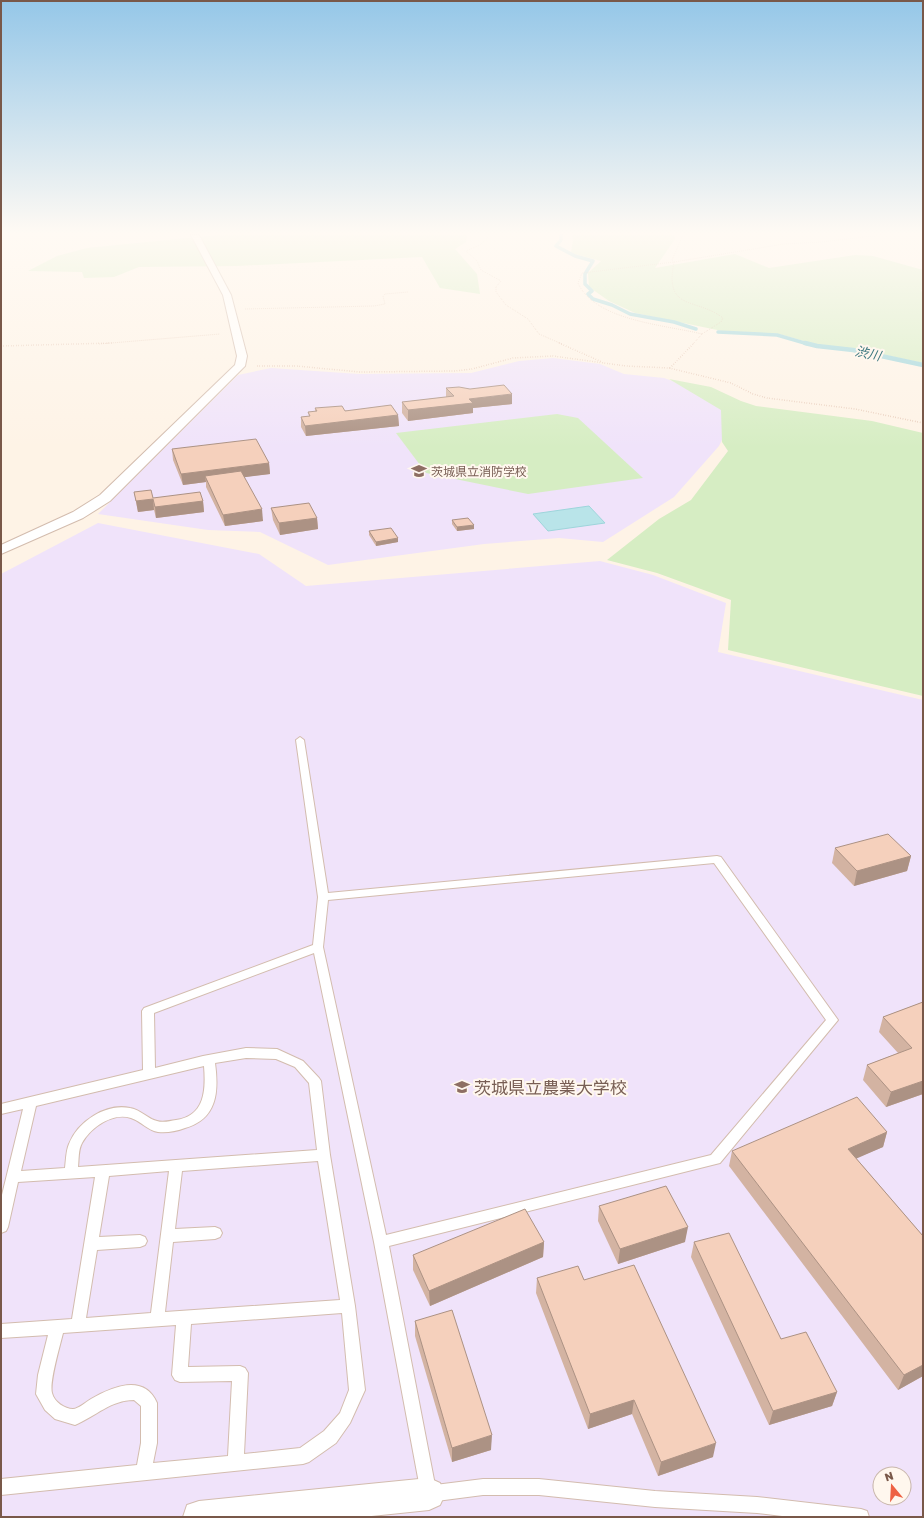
<svg xmlns="http://www.w3.org/2000/svg" width="924" height="1518" font-family="'Golos Text','Noto Sans JP',sans-serif">
<style>
.education{fill:#f0e3fa;fill-rule:evenodd}
.green{fill:#d6edc3}
.water{fill:#b9e4e9;stroke:#9ed5db}
.lines{fill:none;stroke-linecap:round;stroke-linejoin:round}
.stream-far1{stroke:#9ed5db;stroke-width:3.5}
.stream{stroke:#9ed5db;stroke-width:4.5}
.lane-casing{stroke:#d3bcae;stroke-width:2}
.street-casing{stroke:#d3bcae;stroke-width:2}
.path-far1{stroke:#dab39e;stroke-width:1;stroke-dasharray:0.5 1.5;stroke-linecap:butt}
.path{stroke:#dab39e;stroke-width:1.5;stroke-dasharray:0.5 2;stroke-linecap:butt}
.lane{fill:#fff;fill-rule:evenodd}
.street{fill:#fff;fill-rule:evenodd}
.wall{fill:#d3b3a2}
.shaded-wall{fill:#ac9284}
.building{fill:#f5d0bc;stroke:#ac9284}
.labels{text-anchor:middle;dominant-baseline:central;stroke-width:4;stroke-linejoin:round;paint-order:stroke}
.far-education-label{font-size:12px;fill:#785e54;stroke:#fff7ee;text-anchor:start}
.far-water-label{font-size:13px;font-style:italic;fill:#3b777f;stroke:#fff7ee}
.near-education-label{font-size:17px;fill:#785e54;stroke:#fff7ee;text-anchor:start}
</style>
<rect width="100%" height="100%" fill="#fef3e6"/>
<g class="education">
<path d="M553 358 600 364 624 374 664 378 739 405 719 446 674 497 603 542 559 538 484 544 328 565 260 532 208 530 98 514 238 375 271 368 359 374 471 373 519 361Z"/>
<path d="M98 523 259 554 306 586 600 561 653 575 726 603 718 652 923 700V1517H1V574ZM880 1474H904V1498H880Z"/>
</g>
<g class="green">
<path d="M217 235H467L466 242 455 249 477 274 480 294 440 288 422 257 236 266 139 267 114 277 84 278 82 272 28 271 57 256 87 248Z"/>
<path d="M572 235H674L675 239 655 268 735 254 769 268 855 255 873 256 923 270V288L921 291 923 292V363L857 349 818 345 779 334 727 332 635 313 609 301 589 287 588 273 601 261 571 253 573 240Z"/>
<path d="M669 379 711 387 741 401 756 406 872 421 923 433V696L728 650 731 600 657 573 607 560 659 519 691 500 728 451 722 442 721 410Z"/>
<path d="M557 414 578 418 643 478 528 494 426 473 396 433Z"/>
</g>
<path class="water" d="M589 506 605 523 548 531 533 514Z"/>
<g class="lines">
<g class="stream-far1">
<path d="M561 235V240L556 246 575 256 593 261 585 274V284L592 291 588 294 593 299 612 305 630 314 674 322 696 329"/>
<path d="M718 332 777 335 808 344"/>
</g>
<path class="stream" d="M805 343 817 346 853 350 923 365"/>
<g class="lane-casing">
<path id="lane" d="M300 737 304 740 328 893 717 856 721 857 838 1020 720 1163 389 1246 435 1485 483 1479H539L655 1491 757 1497 861 1509 867 1511 869 1517H790L757 1513 655 1507 539 1495H483L429 1502 423 1500 421 1494 374 1242 314 953 154 1013 155 1068 203 1056 246 1048 277 1049 303 1061 319 1078 321 1081 330 1155 355 1306 365 1390 350 1423 336 1443 309 1462 303 1464 1 1495V1479L137 1465 141 1443V1406L134 1400C111 1400 96 1416 75 1425L55 1419 45 1410 36 1394 38 1375 48 1335 1 1338V1324L72 1319 95 1177 18 1182 8 1227 6 1231 1 1233V1199L23 1109 1 1114V1104L143 1070 142 1011 144 1008 313 945 318 897 296 740ZM714 863 826 1020 711 1155 386 1235 323 947 328 900ZM246 1058 276 1059 295 1067 309 1083 317 1150 78 1167C79 1159 78 1150 82 1143 91 1127 113 1112 131 1118 141 1121 147 1130 158 1132 167 1133 177 1131 185 1128 217 1119 219 1092 215 1063ZM204 1066C206 1090 205 1116 176 1120 170 1121 163 1123 157 1121 148 1119 141 1110 130 1108 106 1103 78 1121 69 1144 66 1151 66 1160 65 1168L21 1171 36 1106ZM318 1161 340 1300 165 1312 173 1242 215 1239 220 1237 222 1233 220 1229 215 1227 175 1229 182 1171ZM169 1171 151 1313 86 1318 97 1250 140 1247 145 1245 147 1241 145 1237 140 1235 99 1237 109 1176ZM342 1313 349 1390 340 1413 324 1431 300 1448 244 1454 248 1373 245 1368 240 1366 188 1367 191 1324ZM176 1325 172 1375 175 1380 180 1382 232 1381 228 1456 153 1463 157 1443V1403C144 1373 112 1387 91 1399 86 1402 78 1409 73 1409 65 1409 54 1402 52 1393 49 1382 60 1346 63 1333Z"/>
</g>
<g class="street-casing">
<g id="street">
<path d="M191 235H199L231 295 247 356 245 366 110 501 83 518 1 554V545L73 512 100 495 235 365 237 356 223 295Z"/>
<path d="M429 1478 440 1483 445 1494 440 1505 429 1510 362 1517H183L187 1505 199 1501Z"/>
</g>
</g>
<g class="path-far1">
<path d="M491 235 480 245 466 251 477 261 481 270 501 281 496 287V292L506 305 528 319 539 334 562 344"/>
<path d="M683 235 672 260 674 262C664 312 696 297 723 318L721 322 702 334 693 344"/>
<path d="M245 309 374 306 385 304 383 296 385 294 408 292"/>
<path d="M702 334C666 325 595 321 578 283L582 273 674 262 784 244 821 242 881 235"/>
<path d="M99 344 220 334"/>
</g>
<g class="path">
<path d="M559 343 602 362"/>
<path d="M1 346 112 343"/>
<path d="M257 366H296L360 372 455 371 472 369 513 358 553 356 626 366 669 368 731 383 753 394 767 398 855 409 923 423"/>
<path d="M670 368 694 343"/>
</g>
<use href="#lane" class="lane"/>
<use href="#street" class="street"/>
</g>
<g class="wall">
<path d="M446 388 512 404 473 408V413L408 421 402 413V402L446 397Z"/>
<path d="M315 408 398 415 399 426 306 436 301 427V417L309 416 308 412H315Z"/>
<path d="M172 449 269 463 270 474 244 477 263 521 225 526 206 487V482L183 485 173 460Z"/>
<path d="M134 492 153 498 203 501 204 512 156 518 154 510 138 512Z"/>
<path d="M271 508 317 518 318 529 280 535 273 520Z"/>
<path d="M452 520 474 529 457 531 452 524Z"/>
<path d="M369 531 398 542 376 546 369 535Z"/>
<path d="M835 848 911 856 907 871 854 886 832 863Z"/>
<path d="M923 1002V1094L886 1107 863 1080 867 1065 898 1053 879 1032 883 1017Z"/>
<path d="M887 1132 883 1147 856 1158 923 1236V1376L898 1390 729 1166 732 1151Z"/>
<path d="M599 1206 685 1242 618 1264 598 1221Z"/>
<path d="M544 1242 543 1257 430 1306 413 1270V1255Z"/>
<path d="M694 1242 781 1339 837 1392 832 1406 769 1425 691 1257Z"/>
<path d="M537 1278 584 1280 713 1457 658 1476 632 1414 588 1429 536 1293Z"/>
<path d="M415 1321 491 1450 452 1462 415 1336Z"/>
</g>
<g class="shaded-wall">
<path d="M512 394V404L473 408V413L408 421V410L469 399Z"/>
<path d="M398 415 399 426 306 436 305 426Z"/>
<path d="M269 463 270 474 207 482 205 476 206 482 183 485 181 474Z"/>
<path d="M153 499 154 510 138 512 136 501Z"/>
<path d="M203 501 204 512 156 518 155 507Z"/>
<path d="M262 509 263 521 225 526 223 515Z"/>
<path d="M317 518 318 529 280 535 279 523Z"/>
<path d="M474 525V529L457 531V527Z"/>
<path d="M398 538V542L376 546V542Z"/>
<path d="M911 856 907 871 854 886 857 871Z"/>
<path d="M923 1081V1094L886 1107 891 1092Z"/>
<path d="M887 1132 883 1147 844 1164 848 1149Z"/>
<path d="M688 1227 685 1242 618 1264 620 1249Z"/>
<path d="M544 1242 543 1257 430 1306 429 1291Z"/>
<path d="M923 1365V1376L898 1390 904 1375Z"/>
<path d="M837 1392 832 1406 769 1425 773 1411Z"/>
<path d="M634 1400 632 1414 588 1429 590 1414Z"/>
<path d="M492 1435 491 1450 452 1462V1448Z"/>
<path d="M716 1443 713 1457 658 1476 661 1462Z"/>
</g>
<g class="building">
<path d="M504 385 512 394 469 399 473 403 408 410 402 402 454 396 446 388 459 387 470 389Z"/>
<path d="M391 405 398 415 305 426 301 417 310 416 308 412 317 411 315 408 342 406 345 411Z"/>
<path d="M256 439 269 463 181 474 172 449Z"/>
<path d="M241 471 262 509 223 515 205 476Z"/>
<path d="M151 490 153 498 200 492 203 501 155 507 153 499 136 501 134 492Z"/>
<path d="M309 503 317 518 279 523 271 508Z"/>
<path d="M468 518 474 525 457 527 452 520Z"/>
<path d="M391 528 398 538 376 542 369 531Z"/>
<path d="M888 834 911 856 857 871 835 848Z"/>
<path d="M923 1002V1081L891 1092 867 1065 912 1048 883 1017Z"/>
<path d="M857 1097 887 1132 848 1149 923 1236V1365L904 1375 732 1151Z"/>
<path d="M666 1186 688 1227 620 1249 599 1206Z"/>
<path d="M525 1209 544 1242 429 1291 413 1255Z"/>
<path d="M729 1233 781 1339 806 1332 837 1392 773 1411 694 1242Z"/>
<path d="M634 1265 716 1443 661 1462 634 1400 590 1414 537 1278 578 1266 584 1280Z"/>
<path d="M452 1310 492 1435 452 1448 415 1321Z"/>
</g>
<linearGradient id="sky" x2="0" y2="1"><stop stop-color="#95c7e8"/><stop offset="0.52" stop-color="#fffaf4"/><stop offset="1" stop-color="#fffaf4" stop-opacity="0"/></linearGradient>
<rect width="924" height="448" fill="url(#sky)"/>
<defs>
<g id="university-bare" transform="scale(1.2)"><path d="M0-5L7-2L0 1L-7-2ZM-4 1L0 2.5L4 1V4Q0 6-4 4Z" fill="#8d6e63" stroke="#fff7ee" stroke-width="2.5" paint-order="stroke"/></g>
</defs>
<g fill-rule="evenodd">
<use href="#university-bare" x="419" y="471"/>
<use href="#university-bare" x="462" y="1087"/>
</g>
<g class="labels">
<g class="far-education-label">
<text x="431" y="471">茨城県立消防学校</text>
</g>
<g class="far-water-label">
<text transform="translate(868 353) rotate(12)">渋川</text>
</g>
<g class="near-education-label">
<text x="474" y="1087">茨城県立農業大学校</text>
</g>
</g>
<rect width="924" height="1518" fill="none" stroke="#795849" stroke-width="4"/>
<g transform="translate(892 1486) rotate(342)"><circle r="19" fill="#fff7ee" stroke="#c9b7ac"/>
<path d="M0-3L7 15L0 10L-7 15Z" fill="#ee6244"/>
<text y="-6" font-size="11" font-weight="bold" text-anchor="middle" fill="#795849">N</text>
</g>
</svg>
